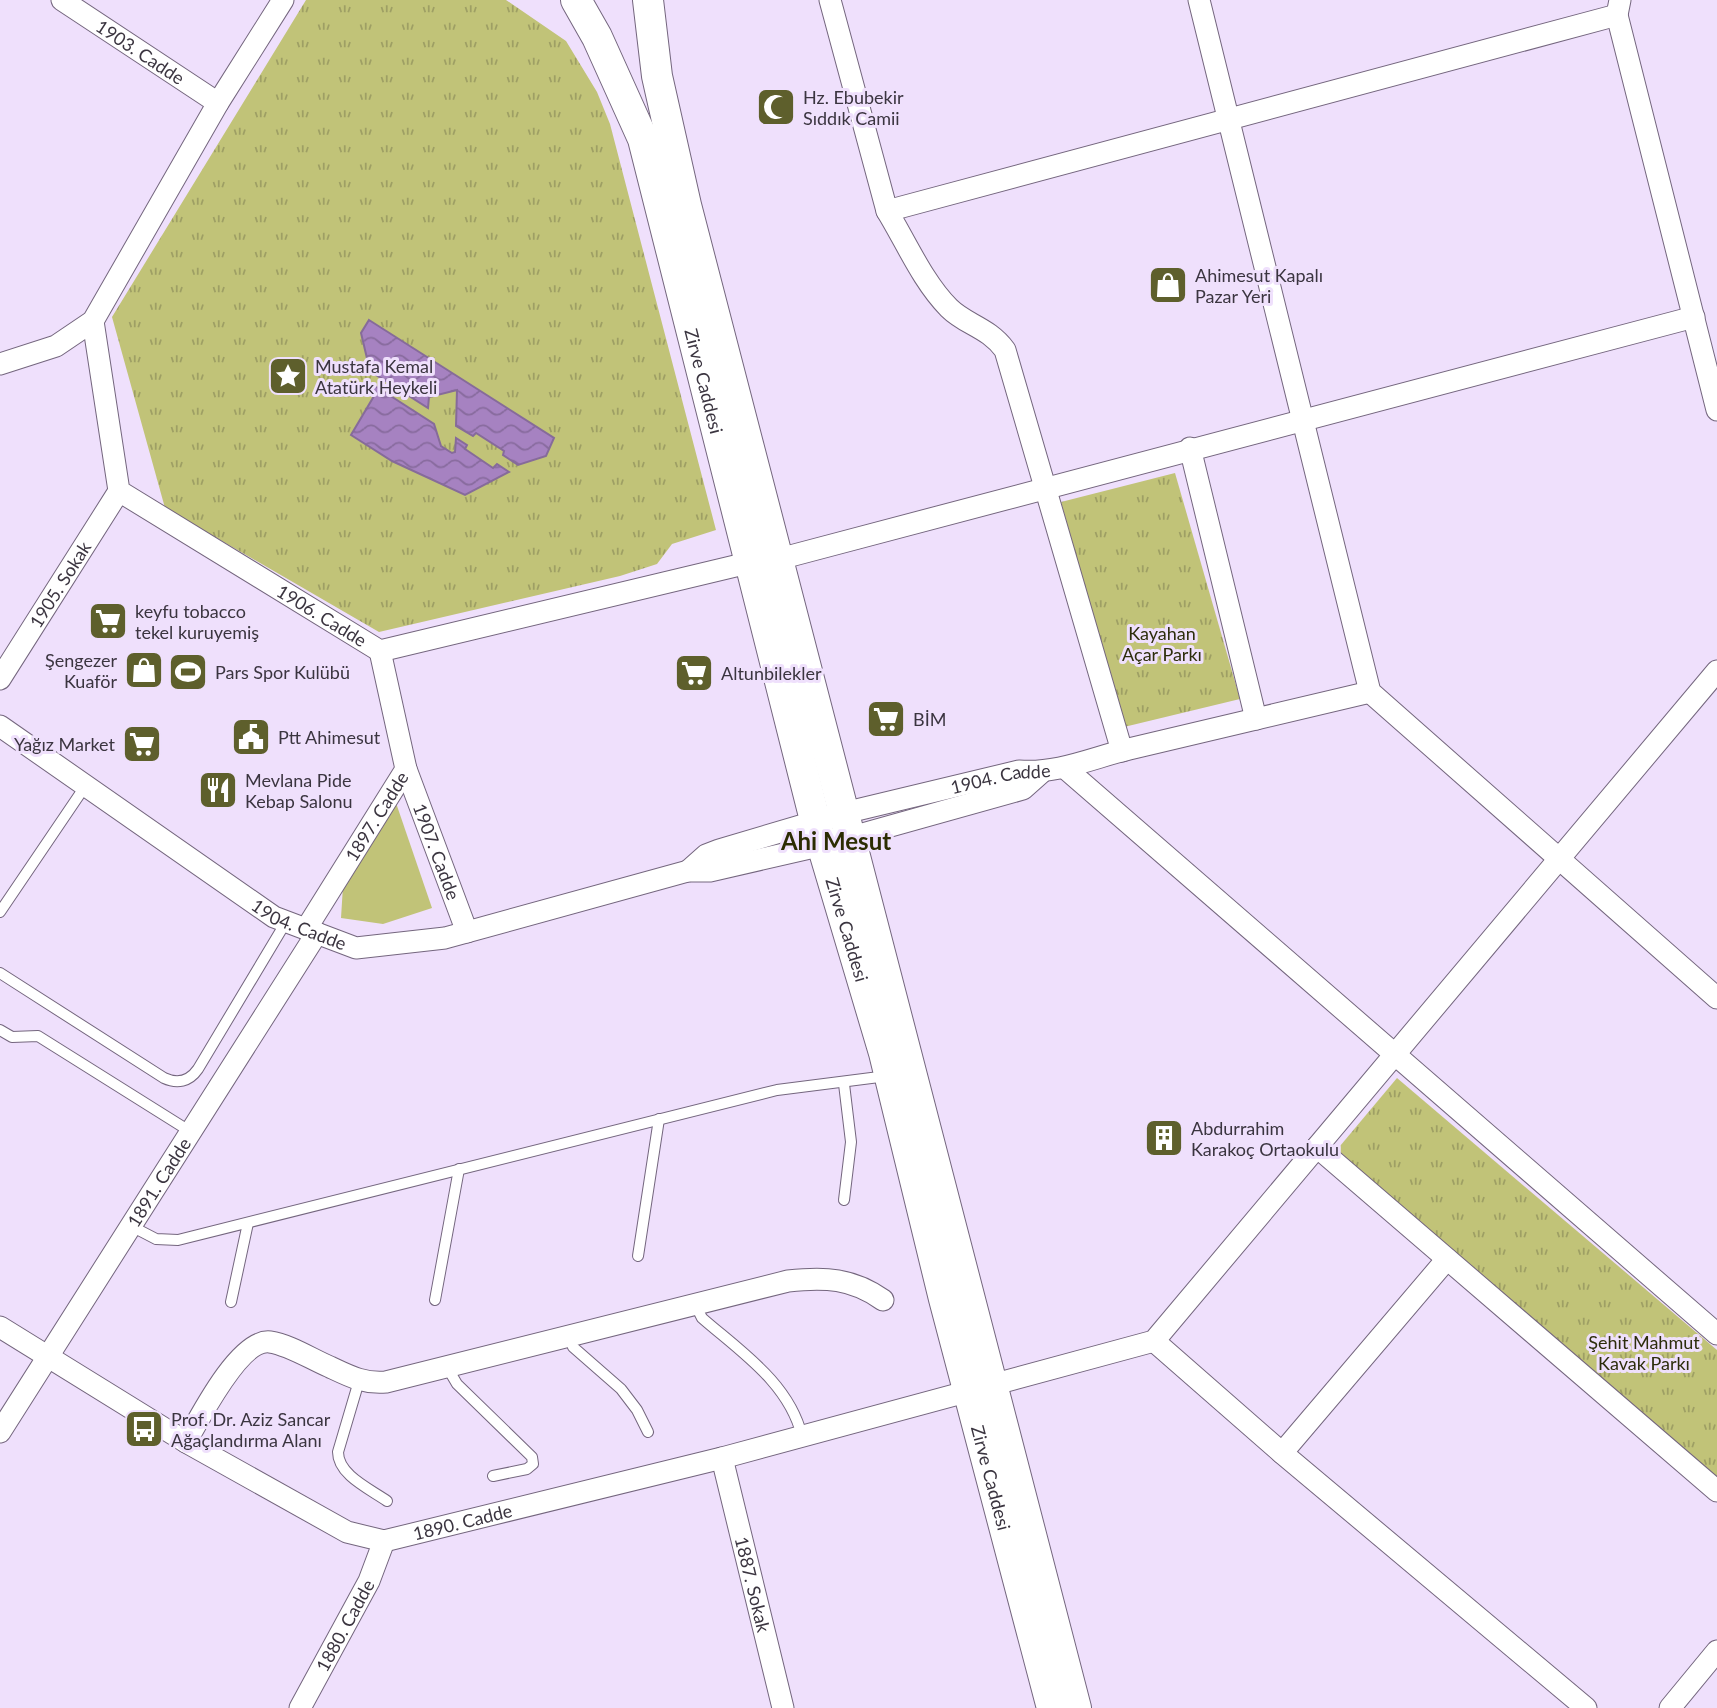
<svg xmlns="http://www.w3.org/2000/svg" width="1717" height="1708" font-family="Lato,sans-serif">
<style>
.grass{fill:#c1c378}
.park{fill:url(#park-tufts)}
.water{fill:url(#water-waves);stroke:#866b9a;stroke-width:2}
.lines{fill:none;stroke-linecap:round;stroke-linejoin:round}
.service-casing{stroke:#74667e;stroke-width:12}
.minor-casing{stroke:#74667e;stroke-width:23}
.secondary-casing{stroke:#74667e;stroke-width:32}
.service{stroke:#fff;stroke-width:10}
.minor{stroke:#fff;stroke-width:21}
.secondary{stroke:#fff;stroke-width:30}
.labels{text-anchor:middle;dominant-baseline:central;stroke-width:6;stroke-linejoin:round;paint-order:stroke}
.street-label{font-size:18px;fill:#3b3540;stroke:#efe0fc}
.poi-label{font-size:18px;fill:#3b3540;stroke:#efe0fc;text-anchor:start}
.park-label{font-size:18px;fill:#2d2d0b;stroke:#efe0fc}
.district-label{font-size:24px;font-weight:bold;fill:#2c2c02;stroke:#efe0fc}
</style>
<defs>
<pattern id="park-tufts" width="24" height="20" patternUnits="userSpaceOnUse" patternTransform="scale(1.75)"><rect width="24" height="20" fill="#c1c378"/><path d="M3 7l-1-3M5 7V3M7 7l1-3M15 17l-1-3M17 17v-4M19 17l1-3" fill="none" stroke="#9e9f64"/></pattern>
<pattern id="water-waves" width="16" height="10" patternUnits="userSpaceOnUse" patternTransform="scale(1.75)"><rect width="16" height="10" fill="#a682c1"/><path d="M0 5q4-4 8 0t8 0" fill="none" stroke="#886b9e"/></pattern>
</defs>
<rect width="100%" height="100%" fill="#efe0fc"/>
<path class="grass" d="M395 800 432 908 383 924 341 918 343 886Z"/>
<g class="park">
<path d="M306 0H506L566 41 597 92 610 124 716 530 672 544 657 564 620 576 379 632 165 508 112 317Z"/>
<path d="M1175 473 1240 699 1124 727 1061 502Z"/>
<path d="M1397 1078 1717 1350V1479L1335 1152Z"/>
</g>
<g class="water">
<path d="M369 320 554 438 546 456 518 465 503 455 504 451 476 433 473 436 456 426 457 390 429 397 428 408 370 371 361 333Z"/>
<path d="M372 384 434 424 441 446 452 453 455 452 456 438 467 445 465 449 493 468 497 464 509 472 465 495 392 461 351 435 374 396Z"/>
</g>
<g class="lines">
<g class="service-casing">
<g id="service">
<path d="M0 912 86 785"/>
<path d="M0 973 164 1078C177 1084 189 1082 198 1069L286 922"/>
<path d="M0 1030 12 1037 38 1036 191 1132"/>
<path d="M844 1200 851 1142 844 1084"/>
<path d="M131 1226 156 1239 178 1240 777 1090 887 1076"/>
<path d="M638 1256 659 1119"/>
<path d="M435 1300 459 1169"/>
<path d="M231 1302 248 1223"/>
<path d="M695 1304 702 1318C741 1352 789 1383 802 1436"/>
<path d="M569 1336 573 1347 621 1389 637 1410 648 1432"/>
<path d="M447 1367 457 1384 532 1457 533 1464 527 1469 493 1476"/>
<path d="M359 1381 338 1452C338 1475 370 1489 387 1501"/>
</g>
</g>
<g class="minor-casing">
<g id="minor">
<path id="s1" d="M62 0 218 103"/>
<path d="M830 0 887 211 1617 15 1620 0"/>
<path d="M1199 0 1370 692 1717 998"/>
<path d="M1617 15 1717 410"/>
<path d="M887 211C906 242 923 282 949 308 966 325 988 327 1005 350L1122 751"/>
<path id="s2" d="M93 321 119 491 380 651 752 562"/>
<path d="M0 364 56 346 93 321 218 103 283 0"/>
<path d="M1190 448 1256 719"/>
<path d="M779 559 1694 317"/>
<path id="s3" d="M0 679 119 491"/>
<path id="s4" d="M0 726 274 917 356 948 445 938 688 871H710L823 845 1023 789 1041 773"/>
<path d="M1065 768 1717 1334"/>
<path id="s5" d="M406 769 467 932"/>
<path id="s6" d="M688 871 706 855 719 850 844 813 1019 771C1058 774 1092 758 1129 749 1209 730 1290 711 1370 692"/>
<path id="s7" d="M306 929 406 769 380 651"/>
<path d="M1317 1147 1717 1491"/>
<path id="s8" d="M0 1327 186 1442 347 1532 384 1541 722 1458 1154 1341 1717 671"/>
<path d="M1154 1341 1282 1453 1586 1708"/>
<path id="s9" d="M0 1432 317 933"/>
<path d="M186 1442C199 1419 240 1338 270 1342 290 1345 311 1359 330 1367 349 1376 364 1384 386 1382L788 1281C825 1277 852 1278 883 1300"/>
<path d="M1282 1453 1447 1259"/>
<path id="s10" d="M722 1458 783 1708"/>
<path id="s11" d="M300 1708 369 1581 384 1541"/>
<path d="M1670 1708 1717 1651"/>
</g>
</g>
<g class="secondary-casing">
<g id="secondary">
<path id="s12" d="M576 0 597 37 643 139 817 828 884 1053 944 1299 1052 1708"/>
<path d="M648 0 657 76 686 205 1076 1708"/>
</g>
</g>
<use href="#service" class="service"/>
<use href="#minor" class="minor"/>
<use href="#secondary" class="secondary"/>
</g>
<defs>
<g id="mosque-square" transform="scale(2.0125)"><rect x="-9" y="-9" width="18" height="18" rx="4" fill="#5e5f2c" stroke="#efe0fc"/><path d="M3.5-4.9A6 6 0 1 0 3.5 4.9A5 5 0 1 1 3.5-4.9Z" fill="#fff"/></g>
<g id="shop-square" transform="scale(2.0125)"><rect x="-9" y="-9" width="18" height="18" rx="4" fill="#5e5f2c" stroke="#efe0fc"/><path d="M-5-2.5h2.3a2.7 3.5 0 0 1 5.4 0H5L5.5 6h-11ZM-1.5-2.5h3a1.5 2.3 0 0 0-3 0Z" fill="#fff"/></g>
<g id="sight-square" transform="scale(2.0125)"><rect x="-9" y="-9" width="18" height="18" rx="4" fill="#5e5f2c" stroke="#efe0fc"/><path d="M0-6L1.8-2.2L6-1.7L2.9 1.2L3.7 5.4L0 3.3L-3.7 5.4L-2.9 1.2L-6-1.7L-1.8-2.2Z" fill="#fff"/></g>
<g id="supermarket-square" transform="scale(2.0125)"><rect x="-9" y="-9" width="18" height="18" rx="4" fill="#5e5f2c" stroke="#efe0fc"/><path d="M-6-5.5h2.5l.6 2H6L4.5 2H-2.5L-4.4-4H-6ZM-1.5 3.2a1.3 1.3 0 1 0 .1 0ZM3 3.2a1.3 1.3 0 1 0 .1 0Z" fill="#fff"/></g>
<g id="stadium-square" transform="scale(2.0125)"><rect x="-9" y="-9" width="18" height="18" rx="4" fill="#5e5f2c" stroke="#efe0fc"/><path d="M0-5a6.5 5 0 1 0 0 10a6.5 5 0 1 0 0-10ZM-3.5-1.8h7v3.6h-7Z" fill="#fff"/></g>
<g id="civic-square" transform="scale(2.0125)"><rect x="-9" y="-9" width="18" height="18" rx="4" fill="#5e5f2c" stroke="#efe0fc"/><path d="M-.6-6.5H3V-4.5H.6V-3L4-1V1h2V6H-6V1h2V-1L-.6-3ZM-1.2 2.5V6h2.4V2.5Z" fill="#fff"/></g>
<g id="restaurant-square" transform="scale(2.0125)"><rect x="-9" y="-9" width="18" height="18" rx="4" fill="#5e5f2c" stroke="#efe0fc"/><path d="M-5-6h1v4h1v-4h1v4h1v-4h1v5L-1.5 .5V6h-2V.5L-5-1ZM5-6V6H3V1.5H1.5Q1.5-4 5-6Z" fill="#fff"/></g>
<g id="building-square" transform="scale(2.0125)"><rect x="-9" y="-9" width="18" height="18" rx="4" fill="#5e5f2c" stroke="#efe0fc"/><path d="M-4-6H4V6H1V3H-1V6H-4ZM-2.5-4.3h1.7v1.8h-1.7ZM.8-4.3h1.7v1.8H.8ZM-2.5-1h1.7V.8h-1.7ZM.8-1h1.7V.8H.8Z" fill="#fff"/></g>
<g id="bus-square" transform="scale(2.0125)"><rect x="-9" y="-9" width="18" height="18" rx="4" fill="#5e5f2c" stroke="#efe0fc"/><path d="M-5-6H5V4H4V6H2V4H-2V6H-4V4H-5ZM-3.5-4V0h7V-4ZM-3.5 1.2v1.5H-2V1.2ZM2 1.2v1.5H3.5V1.2Z" fill="#fff"/></g>
</defs>
<g fill-rule="evenodd">
<use href="#mosque-square" x="776" y="107"/>
<use href="#shop-square" x="1168" y="285"/>
<use href="#sight-square" x="288" y="376"/>
<use href="#supermarket-square" x="108" y="621"/>
<use href="#shop-square" x="144" y="670"/>
<use href="#stadium-square" x="188" y="672"/>
<use href="#supermarket-square" x="694" y="673"/>
<use href="#supermarket-square" x="886" y="719"/>
<use href="#civic-square" x="251" y="737"/>
<use href="#supermarket-square" x="142" y="744"/>
<use href="#restaurant-square" x="218" y="790"/>
<use href="#building-square" x="1164" y="1138"/>
<use href="#bus-square" x="144" y="1429"/>
</g>
<g class="labels">
<g class="street-label">
<text stroke="none"><textPath href="#s1" startOffset="94">1903. Cadde</textPath></text>
<text stroke="none"><textPath href="#s12" startOffset="404">Zirve Caddesi</textPath></text>
<text stroke="none"><textPath href="#s3" startOffset="112">1905. Sokak</textPath></text>
<text stroke="none"><textPath href="#s2" startOffset="410">1906. Cadde</textPath></text>
<text stroke="none"><textPath href="#s6" startOffset="329">1904. Cadde</textPath></text>
<text stroke="none"><textPath href="#s7" startOffset="133">1897. Cadde</textPath></text>
<text stroke="none"><textPath href="#s5" startOffset="88">1907. Cadde</textPath></text>
<text stroke="none"><textPath href="#s4" startOffset="360">1904. Cadde</textPath></text>
<text stroke="none"><textPath href="#s12" startOffset="971">Zirve Caddesi</textPath></text>
<text stroke="none"><textPath href="#s9" startOffset="296">1891. Cadde</textPath></text>
<text stroke="none"><textPath href="#s12" startOffset="1538">Zirve Caddesi</textPath></text>
<text stroke="none"><textPath href="#s8" startOffset="522">1890. Cadde</textPath></text>
<text stroke="none"><textPath href="#s10" startOffset="130">1887. Sokak</textPath></text>
<text stroke="none"><textPath href="#s11" startOffset="94">1880. Cadde</textPath></text>
</g>
<g class="poi-label">
<text x="803" y="97">Hz. Ebubekir<tspan x="803" dy="21">Sıddık Camii</tspan></text>
<text x="1195" y="275">Ahimesut Kapalı<tspan x="1195" dy="21">Pazar Yeri</tspan></text>
<text x="315" y="366">Mustafa Kemal<tspan x="315" dy="21">Atatürk Heykeli</tspan></text>
<text x="135" y="611">keyfu tobacco<tspan x="135" dy="21">tekel kuruyemiş</tspan></text>
<text x="117" y="660" text-anchor="end">Şengezer<tspan x="117" dy="21">Kuaför</tspan></text>
<text x="215" y="672">Pars Spor Kulübü</text>
<text x="721" y="673">Altunbilekler</text>
<text x="913" y="719">BİM</text>
<text x="278" y="737">Ptt Ahimesut</text>
<text x="115" y="744" text-anchor="end">Yağız Market</text>
<text x="245" y="780">Mevlana Pide<tspan x="245" dy="21">Kebap Salonu</tspan></text>
<text x="1191" y="1128">Abdurrahim<tspan x="1191" dy="21">Karakoç Ortaokulu</tspan></text>
<text x="171" y="1419">Prof. Dr. Aziz Sancar<tspan x="171" dy="21">Ağaçlandırma Alanı</tspan></text>
</g>
<g class="park-label">
<text x="1162" y="633">Kayahan<tspan x="1162" dy="21">Açar Parkı</tspan></text>
<text x="1644" y="1342">Şehit Mahmut<tspan x="1644" dy="21">Kavak Parkı</tspan></text>
</g>
<g class="district-label">
<text x="836" y="840">Ahi Mesut</text>
</g>
</g>
</svg>
